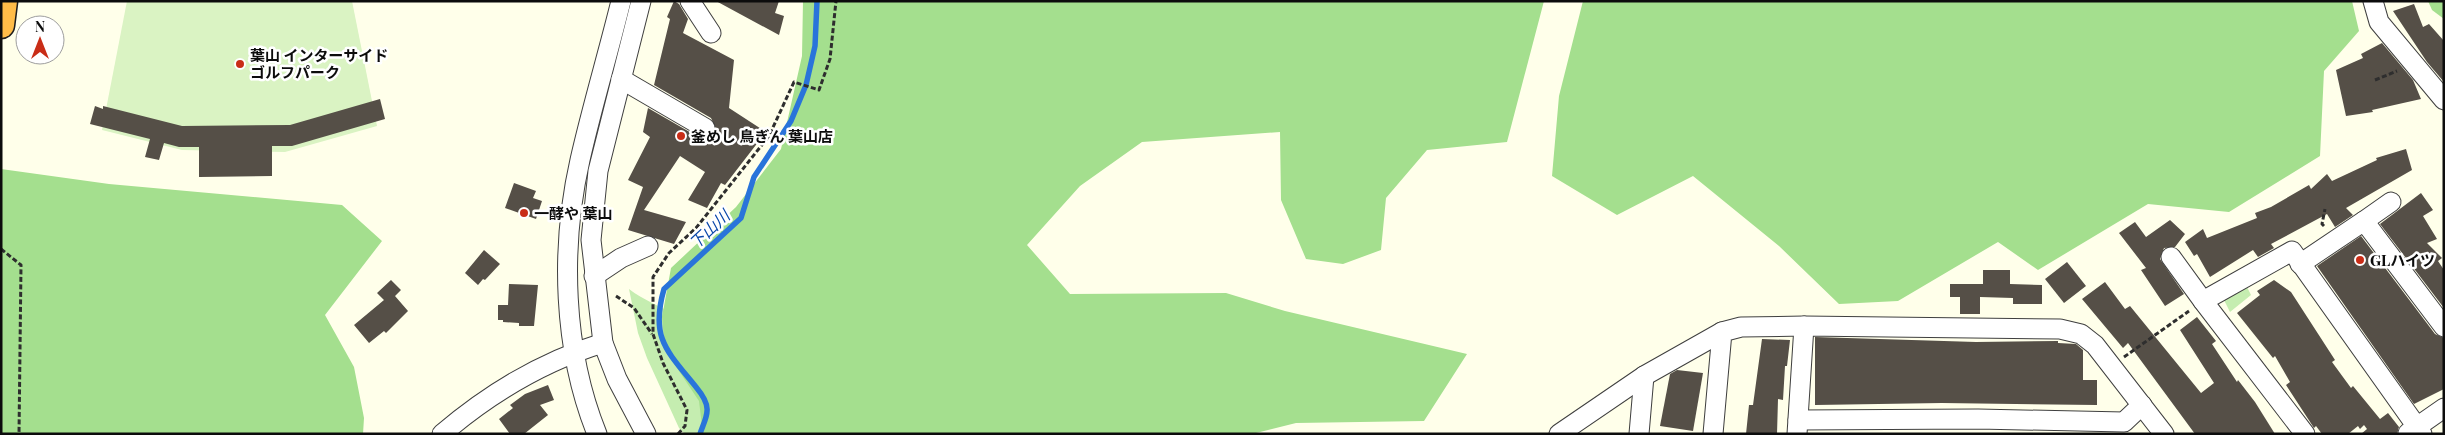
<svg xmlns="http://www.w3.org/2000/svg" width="2445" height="435" font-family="'Playfair Display','Noto Sans JP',serif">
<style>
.green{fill:#c5edb0}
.forest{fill:#a4df8e}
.pitch{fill:#daf3c3}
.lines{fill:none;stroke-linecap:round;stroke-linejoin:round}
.stream{stroke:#2974da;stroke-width:5.5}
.building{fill:#554f47}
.minor-casing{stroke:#3f3f3f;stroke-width:21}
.highway-casing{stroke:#1d1d1d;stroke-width:29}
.path{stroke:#2e2e2e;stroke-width:3;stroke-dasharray:5 2.5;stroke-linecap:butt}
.minor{stroke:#fff;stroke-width:19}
.highway{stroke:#ffbc48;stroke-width:26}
.poi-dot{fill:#c92d17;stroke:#fff;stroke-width:2}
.labels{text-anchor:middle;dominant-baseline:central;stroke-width:5;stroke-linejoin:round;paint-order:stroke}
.poi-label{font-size:15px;font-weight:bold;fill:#0c0c0c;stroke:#fff;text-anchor:start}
.water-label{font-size:16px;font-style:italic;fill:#0947a9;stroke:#fff}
</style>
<rect width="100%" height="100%" fill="#ffffea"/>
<g class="green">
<path d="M2245 283 2251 295 2230 312 2222 296Z"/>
<path d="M629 289C643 300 661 306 676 316L713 434H685L679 428 647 358 638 333Z"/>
</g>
<g class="forest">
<path d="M803 1H1544L1507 142 1427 150 1386 198 1381 250 1343 264 1306 259 1281 200 1280 132 1142 142 1080 186 1027 245 1070 294 1226 293 1285 311 1467 354 1424 421 1296 423 1252 434H703L699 401 665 350 662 317 671 268 736 207 781 149 802 56Z"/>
<path d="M1583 1H2352L2359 31 2324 71 2320 156 2229 212 2148 204 2038 270 1998 242 1898 301 1839 304 1779 246 1693 176 1617 215 1552 176 1559 96Z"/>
<path d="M2428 1H2444V19L2432 10Z"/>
<path d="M1 169 109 184 342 205 382 241 325 315 354 367 364 418 363 434H1Z"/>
</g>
<path class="pitch" d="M127 1H352L377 126 285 152 182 150 102 130Z"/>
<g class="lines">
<path class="stream" d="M700 434C702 427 707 418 707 411 708 403 701 393 696 387 667 351 650 338 664 289L741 218 754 177 791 121 806 85 815 46 817 1"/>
</g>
<g class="building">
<path d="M674 1 679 4 688 19 683 33 734 60 729 108 766 132 725 185 721 183 707 208 688 200 705 172 680 156 644 210 686 222 674 244 628 230 643 187 628 180 650 137 643 132 648 108 700 138 711 137 716 129 711 118 654 85 670 19 667 17Z"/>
<path d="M716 1H779L775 13 784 16 779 35Z"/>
<path d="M2414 4 2423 27 2429 24 2444 41V82L2427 62 2393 11Z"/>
<path d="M2382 43 2413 80 2421 99 2372 110 2373 112 2346 116 2336 70 2363 58 2361 54Z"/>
<path d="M380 99 385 119 292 146H272V176L199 177V147H179L164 143 159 160 145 157 150 139 90 124 95 106 103 109V106L182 126 290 125Z"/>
<path d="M2406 149 2412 170 2346 208 2353 215 2335 227 2327 214 2271 244 2274 248 2258 257 2253 250 2210 277 2197 254 2194 256 2185 242 2203 229 2207 238 2257 218 2255 213 2271 207 2309 185 2311 189 2327 174 2332 181 2377 160 2376 158Z"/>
<path d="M514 183 536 191 533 198 542 201 536 219 505 208Z"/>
<path d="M2421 193 2433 210 2423 216 2437 239 2427 243 2442 258 2438 261 2444 270V308L2380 224Z"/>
<path d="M2170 220 2185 234 2175 247 2164 248 2160 259 2184 294 2165 306 2141 270 2146 268 2119 233 2135 222 2146 237Z"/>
<path d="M2361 236 2435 334 2444 338V389L2414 404 2317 266Z"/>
<path d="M484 250 500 264 485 280 483 279 478 285 465 273Z"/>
<path d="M2067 262 2086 286 2064 303 2045 279Z"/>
<path d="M1983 270H2010V284L2042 285V304H2013V298L1980 297V314H1960V297H1950V284H1983Z"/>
<path d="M391 280 401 290 395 296 408 311 386 333 384 331 369 343 354 325 384 300 377 293Z"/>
<path d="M2274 280 2291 292 2335 360 2332 362 2351 388 2353 386 2380 419 2388 413 2399 427 2397 434H2361L2367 429 2364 425 2360 429 2358 426 2348 434H2322L2316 426 2314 428 2286 385 2290 382 2275 356 2273 358 2237 313 2260 295 2257 291Z"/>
<path d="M2105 282 2125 309 2130 306 2201 393 2214 383 2180 330 2197 317 2216 341 2212 344 2237 382 2238 380 2255 402 2275 434H2195L2128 343 2123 348 2082 299Z"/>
<path d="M509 284 538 285 534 326H519V323L503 322V320H498V305H508Z"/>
<path d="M1815 337 1976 342 2058 341V343L2076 344 2083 350V380H2097V405L1942 403 1815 405Z"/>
<path d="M1762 339 1790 340 1787 366H1785L1783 400 1778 399 1777 434H1746L1749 405H1753Z"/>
<path d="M1677 370 1703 373 1693 431 1660 426 1670 374Z"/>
<path d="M548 385 554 400 540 405 548 415 524 434H510L499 419 513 408 510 405 525 394Z"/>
</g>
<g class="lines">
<g class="minor-casing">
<g id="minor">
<path d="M641 1 598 171 591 240 603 343 617 379 646 434"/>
<path d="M690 1 711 33"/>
<path d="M2373 1 2379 22 2444 100"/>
<path d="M621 79 705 128"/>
<path d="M2364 221 2391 202"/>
<path d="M2171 257 2203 301"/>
<path d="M2300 264 2364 221 2444 327"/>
<path d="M594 276 621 258 648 246"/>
<path d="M1798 420 1978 419 2124 422 2142 405"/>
<path d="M2408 433 2444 408"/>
<path d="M442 434C490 393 544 361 603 343"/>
<path d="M597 434C563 350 560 248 580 160 592 107 608 54 621 1"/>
<path d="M1559 434 1644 376 1722 332"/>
<path d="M1639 434 1644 376"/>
<path d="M1713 434 1722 332 1741 327 1804 326 2060 329 2081 334 2095 345 2164 434"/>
<path d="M1797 434 1804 326"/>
<path d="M2305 434 2203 301 2292 251 2422 434"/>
</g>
</g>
<g class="highway-casing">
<path id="highway" d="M1 25 4 1"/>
</g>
<g class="path">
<path d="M2375 80 2397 71"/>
<path d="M2324 226 2322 224 2325 209"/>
<path d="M1 249 21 265 19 434"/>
<path d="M616 296 634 308 652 334"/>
<path d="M2124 357 2189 311"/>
<path d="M678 434 685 426 687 410 663 363 653 334V277L669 253 696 228 769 136 794 82 819 90 830 59 836 1"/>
</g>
<use href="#minor" class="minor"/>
<use href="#highway" class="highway"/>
</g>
<g class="poi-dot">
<circle cx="240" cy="64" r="5"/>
<circle cx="681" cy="136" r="5"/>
<circle cx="524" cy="213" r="5"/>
<circle cx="2360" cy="260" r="5"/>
</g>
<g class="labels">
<g class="poi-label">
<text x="250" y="55">葉山 インターサイド<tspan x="250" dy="17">ゴルフパーク</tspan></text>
<text x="691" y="136">釜めし 鳥ぎん 葉山店</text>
<text x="534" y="213">一酵や 葉山</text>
<text x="2370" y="260">GLハイツ</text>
</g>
<g class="water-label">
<text transform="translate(709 229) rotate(-43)">下山川</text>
</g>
</g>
<rect width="2445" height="435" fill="none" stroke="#0c0c0c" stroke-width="5"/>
<g transform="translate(40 40)"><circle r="24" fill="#ffffff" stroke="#9e9e9e"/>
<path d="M0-4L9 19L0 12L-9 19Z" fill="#c92d17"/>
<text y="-8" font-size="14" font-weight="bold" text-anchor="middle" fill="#0c0c0c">N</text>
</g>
</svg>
